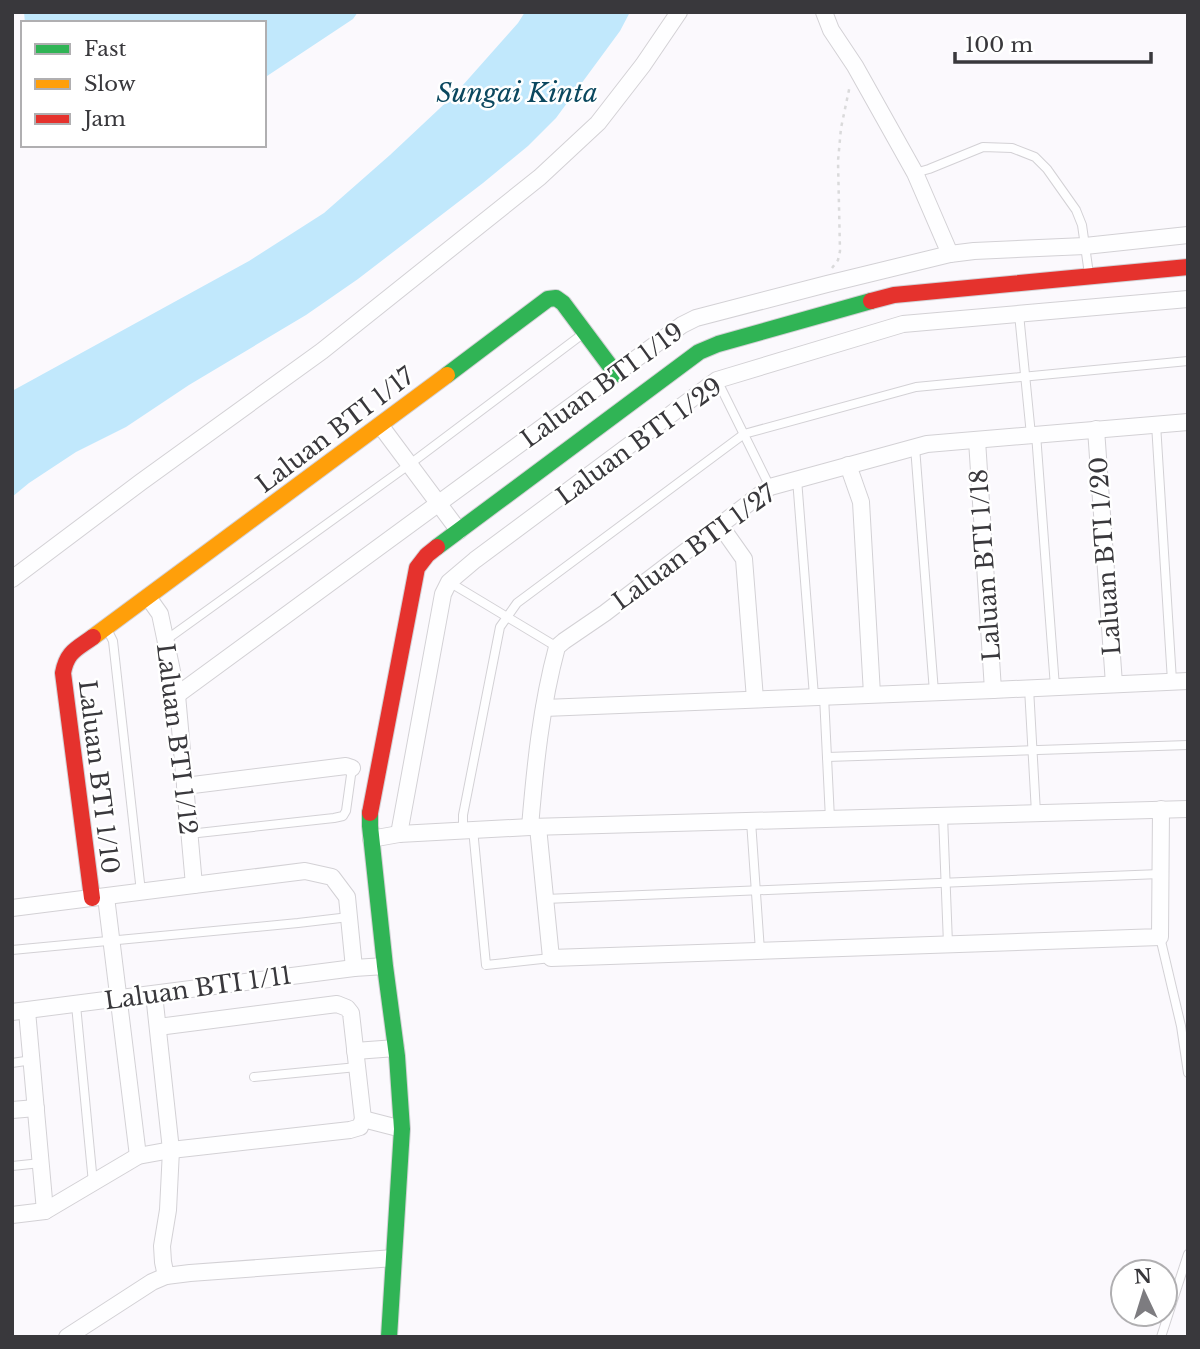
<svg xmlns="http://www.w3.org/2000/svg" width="1200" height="1349" font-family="'Libre Baskerville',serif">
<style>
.water{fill:#c1e8fc}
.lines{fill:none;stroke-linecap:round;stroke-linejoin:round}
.lane-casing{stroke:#d3d1d5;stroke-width:10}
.street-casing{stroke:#d3d1d5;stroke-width:18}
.fast-casing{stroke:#d3d1d5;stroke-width:18}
.slow-casing{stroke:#d3d1d5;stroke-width:18}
.jam-casing{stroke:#d3d1d5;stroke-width:18}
.path{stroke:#dadadb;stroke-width:2.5;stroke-dasharray:3.5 5;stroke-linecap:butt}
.lane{stroke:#fefeff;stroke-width:8}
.street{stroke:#fefeff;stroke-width:16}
.fast{stroke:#30b455;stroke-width:16}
.slow{stroke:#ff9f0a;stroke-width:16}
.jam{stroke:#e5322d;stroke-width:16}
.labels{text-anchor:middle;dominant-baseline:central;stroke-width:5;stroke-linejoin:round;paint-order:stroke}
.street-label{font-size:24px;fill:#39383c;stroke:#fff}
.water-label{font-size:26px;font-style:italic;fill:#0b485f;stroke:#fff}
</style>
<rect width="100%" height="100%" fill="#fbf9fd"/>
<g class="water">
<path d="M24 12H358L353 19 264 78V23H25Z"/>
<path d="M525 12H630L620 31 556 118 528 146 483 183 358 279 306 315 189 385 126 427 76 452 29 483 12 497V391L249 261 324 213 390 155 455 94 518 23Z"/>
</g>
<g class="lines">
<g class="lane-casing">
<g id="lane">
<path d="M915 173 929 169 983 147 1012 148 1035 157 1047 169 1076 210 1082 225 1089 274"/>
<path d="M1019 314 1031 435"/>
<path d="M717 380 770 487"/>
<path d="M1156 424 1172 681"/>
<path d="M1036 434 1055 687"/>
<path d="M915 447 934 692"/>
<path d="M797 479 814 696"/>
<path d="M449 582 557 647"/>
<path d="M107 629 113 641 141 892"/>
<path d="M166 640 410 464 584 333"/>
<path d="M1029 688 1036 813"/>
<path d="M824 696 830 819"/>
<path d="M827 757 1188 745"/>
<path d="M943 816 948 944"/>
<path d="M751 821 760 951"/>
<path d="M473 829 486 965 551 958"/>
<path d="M463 830V815L500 627 517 603 744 434 916 387 1188 361"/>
<path d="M189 834 334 818 343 816 346 811 352 768"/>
<path d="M545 899 1160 874"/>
<path d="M1160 937 1181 1026 1188 1073"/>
<path d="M12 950 298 923 349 917"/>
<path d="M76 1005 93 1183"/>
<path d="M12 1063 32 1060"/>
<path d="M254 1077 357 1067"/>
<path d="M12 1166 41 1163"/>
<path d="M1161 1337 1188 1254"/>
</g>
</g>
<g class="street-casing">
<g id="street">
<path d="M950 254 974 251 1085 246 1188 235"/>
<path d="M380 425 459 531"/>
<path d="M1096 429 1114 684"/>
<path d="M977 440 993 690"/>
<path d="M848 465 861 502 872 694"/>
<path d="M720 525 744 559 755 699"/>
<path d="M12 579 141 482 322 351 540 177 598 123 643 65 679 12"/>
<path d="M148 597 160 614 177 695 194 885"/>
<path d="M177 695 682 325 696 318 827 284 950 254 915 173 855 66 831 30 824 12"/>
<path d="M544 708 993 690 1188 681"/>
<path d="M185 786 346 766 352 768"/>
<path d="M530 827C535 767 541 706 557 647L564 641 605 613 770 487 927 444 1188 422"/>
<path d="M538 827 551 958 1160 937 1161 809"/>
<path d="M399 834 443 594 449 582 475 560 717 380 903 324 1188 299"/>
<path d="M371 839 399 834 530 827 1188 809"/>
<path d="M106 897 138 1156"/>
<path d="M12 908 305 871 332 877 347 897 354 968"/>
<path d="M154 994 171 1150 168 1210 162 1246 163 1262 166 1276"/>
<path d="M27 1011 45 1211"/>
<path d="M12 1012 354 968 385 966"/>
<path d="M355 1051 396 1048"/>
<path d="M12 1110 36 1108"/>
<path d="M363 1119 402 1129"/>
<path d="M12 1215 45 1211 138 1156 171 1150 350 1130 360 1127 363 1119 351 1013 347 1008 337 1004 158 1027"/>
<path d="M67 1337 152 1282 166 1276 190 1273 394 1258"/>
</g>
</g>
<g class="fast-casing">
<g id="fast">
<path d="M447 375 548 299 556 298 563 303 616 374"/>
<path d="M437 547 699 352 718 344 871 301"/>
<path d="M370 813V826L385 966 397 1056 402 1129 389 1337"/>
</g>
</g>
<g class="slow-casing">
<path id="slow" d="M93 637 447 375"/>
</g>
<g class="jam-casing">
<g id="jam">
<path d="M871 301 894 295 1188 267"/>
<path d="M370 813 417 568 427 555 437 547"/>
<path d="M92 898 63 673C67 651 77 649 93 637"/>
</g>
</g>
<path class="path" d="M832 268 838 260 840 251 838 161 841 128 850 85"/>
<use href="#lane" class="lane"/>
<use href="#street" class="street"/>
<use href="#fast" class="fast"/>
<use href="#slow" class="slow"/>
<use href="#jam" class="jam"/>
</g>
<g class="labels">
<g class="street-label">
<text transform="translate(602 385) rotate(-36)">Laluan BTI 1/19</text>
<text transform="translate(335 430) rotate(-37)">Laluan BTI 1/17</text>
<text transform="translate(639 441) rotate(-36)">Laluan BTI 1/29</text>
<text transform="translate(694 547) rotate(-36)">Laluan BTI 1/27</text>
<text transform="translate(1105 556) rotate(-94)">Laluan BTI 1/20</text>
<text transform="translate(985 565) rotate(-94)">Laluan BTI 1/18</text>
<text transform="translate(177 739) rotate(83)">Laluan BTI 1/12</text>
<text transform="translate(99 777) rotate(83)">Laluan BTI 1/10</text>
<text transform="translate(198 988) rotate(-8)">Laluan BTI 1/11</text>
</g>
<g class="water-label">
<text x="517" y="93">Sungai Kinta</text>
</g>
</g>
<rect width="1200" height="1349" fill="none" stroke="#39383c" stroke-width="28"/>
<rect x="21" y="21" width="245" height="126" fill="#ffffff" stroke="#b0afb1" stroke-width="2"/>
<rect x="35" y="44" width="35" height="10" fill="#30b455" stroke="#b0afb1" stroke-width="2"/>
<text x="84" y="56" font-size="21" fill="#39383c">Fast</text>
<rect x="35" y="79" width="35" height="10" fill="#ff9f0a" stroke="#b0afb1" stroke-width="2"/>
<text x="84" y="91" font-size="21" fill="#39383c">Slow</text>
<rect x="35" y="114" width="35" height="10" fill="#e5322d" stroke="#b0afb1" stroke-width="2"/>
<text x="84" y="126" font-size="21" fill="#39383c">Jam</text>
<g transform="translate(1144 1293) rotate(356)"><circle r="33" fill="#ffffff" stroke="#b0afb1" stroke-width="2"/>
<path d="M0-5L12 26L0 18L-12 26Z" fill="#7d7c80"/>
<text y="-10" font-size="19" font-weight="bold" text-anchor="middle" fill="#39383c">N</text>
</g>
<path d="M955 52v10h196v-10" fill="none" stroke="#39383c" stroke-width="3.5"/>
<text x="965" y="52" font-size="21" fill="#39383c" stroke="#ffffff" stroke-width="5" paint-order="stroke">100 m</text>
</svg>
